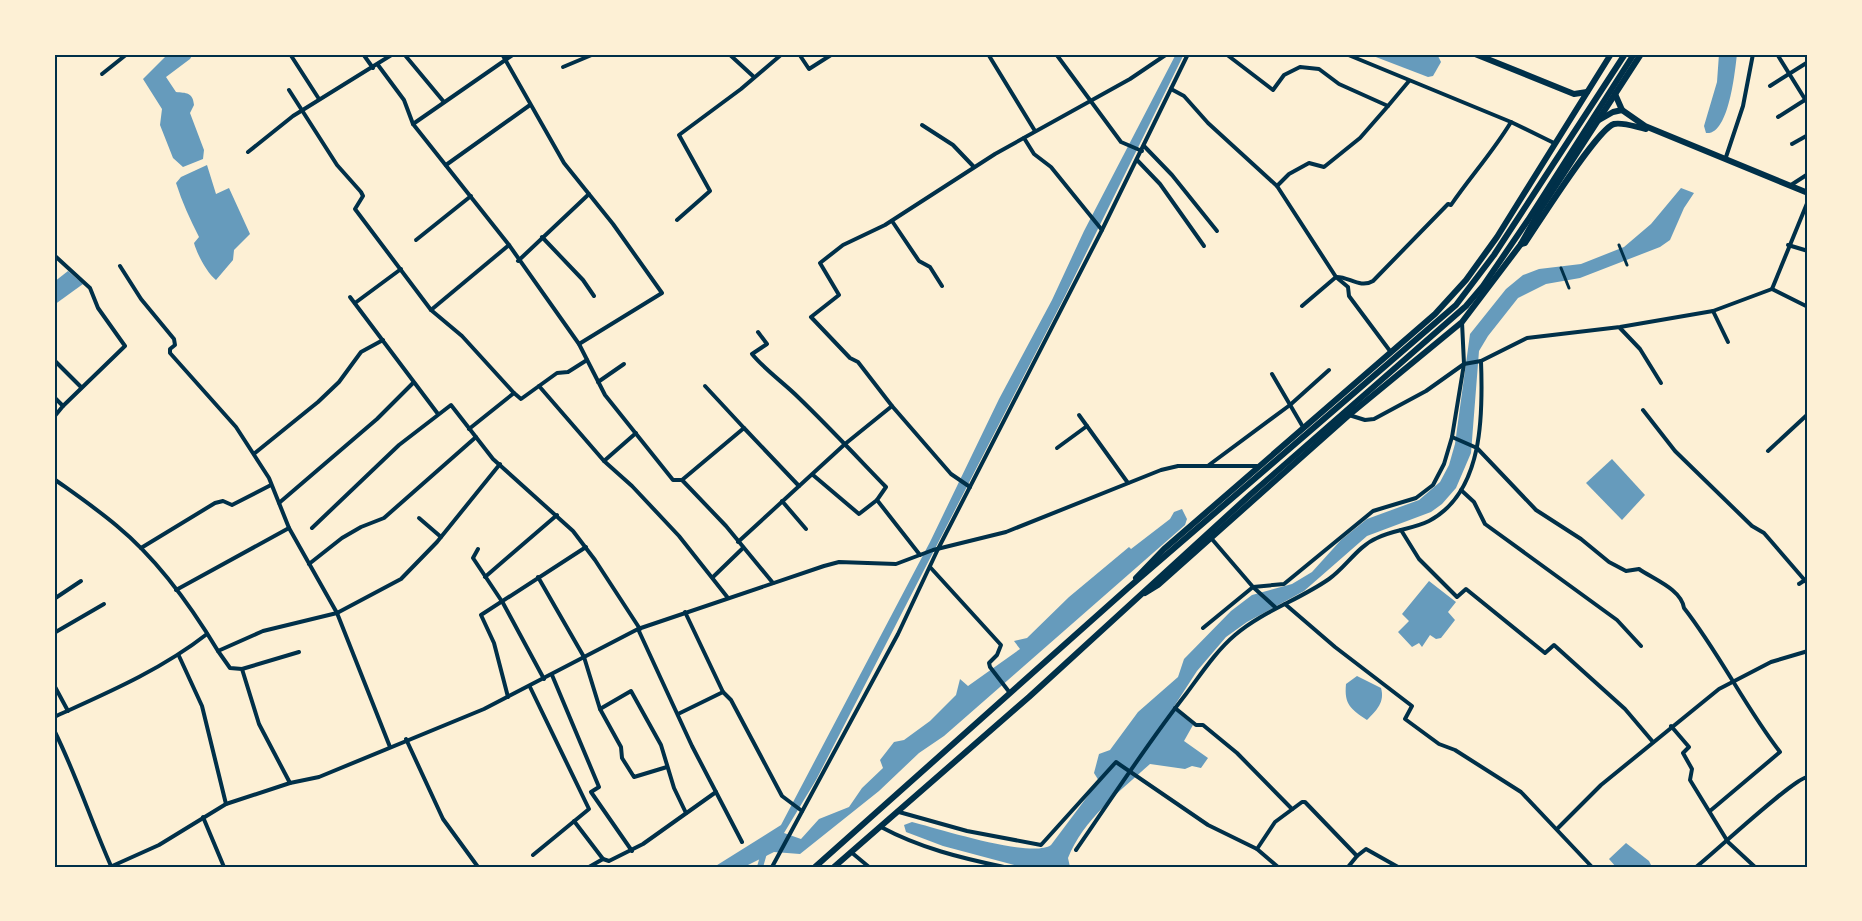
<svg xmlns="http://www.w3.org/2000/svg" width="1862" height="921" font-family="'Open Sans',sans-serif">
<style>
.water{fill:#669bbc}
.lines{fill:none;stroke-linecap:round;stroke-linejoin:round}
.canal{stroke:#669bbc;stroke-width:6}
.pedestrian{stroke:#003049;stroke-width:3}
.minor{stroke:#003049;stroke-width:4}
.primary{stroke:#003049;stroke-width:6}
.trunk{stroke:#003049;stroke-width:6}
.neatline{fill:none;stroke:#003049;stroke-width:2}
</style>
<rect width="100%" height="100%" fill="#fdf0d5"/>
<g class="water">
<path d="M168 54H193L190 59 166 77 176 92C186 93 193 92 194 105L190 113 204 150 203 159 183 167 173 158 160 125 162 109 143 79Z"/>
<path d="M1176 54H1184L1065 296 816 780 784 833 801 839 819 819 849 807 862 788 883 768 880 760 894 742 904 740 930 721 956 695 960 679 968 686 1020 649 1014 641 1027 638 1069 597 1129 547 1131 549 1170 519 1174 512 1182 509 1187 519 1185 525 944 736 919 753 879 791 800 854 774 852 744 867H714L781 825 930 542 999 399 1052 300 1084 231Z"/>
<path d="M1368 54H1437L1441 62 1433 76 1428 77Z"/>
<path d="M1719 54H1737C1735 71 1729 136 1706 133L1704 126 1717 82Z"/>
<path d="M207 165 216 194 229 188 250 234 234 250 233 260 216 280C207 273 197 254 194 243L199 237C190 219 182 202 176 183L181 177Z"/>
<path d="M1681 188 1694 193 1684 208 1670 240 1660 247 1580 278 1546 284 1518 298 1488 336 1479 351 1471 453 1456 488 1442 504 1431 512 1367 536 1304 591 1247 622 1226 637 1197 671 1173 708 1193 725 1184 741 1208 758 1201 768 1192 766 1185 769 1150 764C1120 791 1083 820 1068 858L1070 867H1022L943 846 906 832 904 825 912 822C937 828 1031 859 1051 845L1099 781 1094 773 1099 754 1110 750 1138 712 1178 677 1184 659 1231 611 1252 595 1292 584 1312 572 1341 540 1367 519 1419 500 1440 482 1449 465 1455 444 1470 334 1506 289 1523 275 1539 269 1581 264 1624 247 1651 224Z"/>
<path d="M68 271 83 284 54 305V282Z"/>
<path d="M1612 459 1645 495 1622 520 1586 483Z"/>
<path d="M1429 581 1456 602 1448 612 1455 620 1441 638 1436 639 1430 635 1422 647 1419 643 1412 647 1398 632 1409 621 1402 614Z"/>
<path d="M1357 676 1381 688C1385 702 1377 710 1367 720 1351 709 1344 705 1346 684Z"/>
<path d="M1626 843 1649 861 1652 867H1616L1609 859Z"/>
</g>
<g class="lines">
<path class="canal" d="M760 867 764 853"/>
<g class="pedestrian">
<path d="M1619 245 1627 265"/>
<path d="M1561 268 1569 288"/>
</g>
<g class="minor">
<path d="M290 54 319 99"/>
<path d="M363 54 373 68"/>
<path d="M404 54 444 102"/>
<path d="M502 54 564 163 613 224 662 293 579 344"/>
<path d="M729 54 754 77"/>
<path d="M799 54 809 69 831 55 841 54"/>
<path d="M988 54 1035 131"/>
<path d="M1056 54 1121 142 1142 151"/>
<path d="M1226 54 1273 90 1284 75 1300 67 1319 69 1339 84 1388 106 1409 81"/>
<path d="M1346 54 1511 122 1554 143"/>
<path d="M1777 54 1808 104"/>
<path d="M378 65 404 100 413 124 509 245 579 344 605 395 673 480H682L726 526 773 583"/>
<path d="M563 67 594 54"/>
<path d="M102 74 127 54"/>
<path d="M1770 86 1808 62"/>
<path d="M1171 89 1184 96 1208 123 1277 186 1289 174 1309 163 1324 167 1360 138 1388 106"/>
<path d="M289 90 337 165 361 192 363 196 355 209 431 310 462 336 514 393"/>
<path d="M1778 117 1808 98"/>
<path d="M413 124 514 54"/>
<path d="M922 125 953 145 974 167"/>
<path d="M1024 138 1034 154 1051 167 1102 230"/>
<path d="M1792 144 1808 135"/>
<path d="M1144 146 1172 175 1217 231"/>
<path d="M248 152 293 116 393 54"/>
<path d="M1726 157 1743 106 1753 54"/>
<path d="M1137 160 1160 184 1204 246"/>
<path d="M446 165 530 105"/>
<path d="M1791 185 1808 174"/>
<path d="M1277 186 1336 277 1348 287 1349 296 1390 351"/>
<path d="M677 220 710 191 679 135 741 89 782 54"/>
<path d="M892 221 919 261 930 267 942 286"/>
<path d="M542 237 583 280 594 296"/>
<path d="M416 240 471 196"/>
<path d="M1788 245 1808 251"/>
<path d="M54 255 90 288 98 308 125 346 63 406"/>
<path d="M518 261 589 194"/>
<path d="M120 266 141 299 174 339 175 345 170 349V353L236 427 269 478 289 528 337 613 390 747"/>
<path d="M1772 289 1808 307"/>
<path d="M350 297 438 414"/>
<path d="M355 303 401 269"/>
<path d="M1302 306 1336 277C1348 276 1360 289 1373 281L1448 204 1451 205C1470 177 1493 152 1511 122"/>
<path d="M431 310 509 245"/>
<path d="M1713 311 1728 342"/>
<path d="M1620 328 1640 349 1661 383"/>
<path d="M758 332 767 344 752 354C765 370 784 383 799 398 829 427 857 457 886 487L877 500 920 555"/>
<path d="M54 360 81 387"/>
<path d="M1272 374 1303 427"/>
<path d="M598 382 624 364"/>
<path d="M539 386 604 461 632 486 679 536 728 598"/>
<path d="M705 386 744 428"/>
<path d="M54 397 63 406 54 417"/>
<path d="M1643 410 1675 451 1752 526 1764 533 1808 584"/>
<path d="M1079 415 1128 483"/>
<path d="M1349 415 1365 420 1374 419 1426 391 1464 364 1481 361"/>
<path d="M469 429 514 393 521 399 557 373 568 372 587 360"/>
<path d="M1452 437 1477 448 1536 510 1581 539 1609 562 1626 571 1639 569C1653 579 1681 589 1684 608 1720 654 1745 707 1780 752L1710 811"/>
<path d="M1057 448 1087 426"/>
<path d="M1768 451 1808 414"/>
<path d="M255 453 318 402 339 382 361 352 383 340"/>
<path d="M604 461 636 433"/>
<path d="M1209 465 1290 405 1329 370"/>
<path d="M813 475 859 514 877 500"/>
<path d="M54 479C75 494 97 509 117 526 157 559 191 606 218 651L263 631 337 613 401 579 437 542 500 464"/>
<path d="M682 480 744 428 799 486"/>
<path d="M970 487 951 474 892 406 858 362 850 358 811 317 839 295 820 263 843 245 885 225 995 154 1130 79 1167 54"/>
<path d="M1461 490 1474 502 1485 524 1617 620 1641 646"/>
<path d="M782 501 806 529"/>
<path d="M279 503 377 419 413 383"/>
<path d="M419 518 441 537"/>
<path d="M312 528 399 445 451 405 493 459 573 531 595 560 640 629"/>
<path d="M1401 530 1419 559 1457 597 1466 589 1545 653 1554 645 1625 709 1653 742"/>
<path d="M1211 538 1253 587 1275 607"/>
<path d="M738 542 845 444 892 406"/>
<path d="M141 548 215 503 223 501 232 505 271 485"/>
<path d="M478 549 473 558 503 603 544 679"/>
<path d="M309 564 342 538 361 527 384 518 476 437"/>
<path d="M930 567 1001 645 997 655 989 663 990 667 1010 693"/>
<path d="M485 577 557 515"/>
<path d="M538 577 584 657 600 709 621 747 622 758 634 777 667 767"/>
<path d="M713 577 743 548"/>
<path d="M1799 584 1808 578"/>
<path d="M176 590 289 528"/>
<path d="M54 599 81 581"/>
<path d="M1285 604 1335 647 1412 706 1405 719 1439 744 1455 750 1521 792 1592 867"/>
<path d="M685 612 723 692 731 700 782 796 802 811"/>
<path d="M1203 628 1253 587 1284 584 1373 511 1416 498 1433 485 1444 464 1452 437 1464 364 1462 322"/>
<path d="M638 629 692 746 742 842"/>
<path d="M54 633 104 604"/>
<path d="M218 651 230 668 242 669 259 724 290 783"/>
<path d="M179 656 202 706 226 804"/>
<path d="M242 669 299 652"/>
<path d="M552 675 599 787 591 792 632 851"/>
<path d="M54 685 68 711"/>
<path d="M530 687 589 809 533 855"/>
<path d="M508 697 494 643 481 615 586 547"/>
<path d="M1175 708 1196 725H1203L1237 753 1292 809"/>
<path d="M600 709 631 691 661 745 674 788 686 813"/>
<path d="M678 714 723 692"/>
<path d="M54 717C107 693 161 670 207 634"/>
<path d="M1671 726 1689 747 1683 753 1692 769 1690 780 1728 842 1755 867"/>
<path d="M54 730C76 774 91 821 111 866"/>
<path d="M406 739 443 819 478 867"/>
<path d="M899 812 967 831 1041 845 1116 762 1208 825 1257 849 1275 822 1302 802H1305L1357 856 1348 867"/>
<path d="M203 817 224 867"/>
<path d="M574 821 603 859 609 861 643 844 716 792"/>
<path d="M881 827C920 848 961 858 1004 867"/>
<path d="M1557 829 1601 785 1719 689 1771 662 1808 651"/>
<path d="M1257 849 1278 867"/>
<path d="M1076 850C1112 798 1147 744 1186 694 1201 674 1216 651 1235 635 1263 611 1299 600 1329 579 1346 567 1358 546 1377 538 1393 530 1413 529 1429 521 1484 492 1483 413 1481 361L1527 338 1620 327 1713 311 1772 289 1808 201"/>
<path d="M851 852 869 867"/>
<path d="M1357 856 1366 849 1398 867"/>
<path d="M110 867 159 845 226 804 290 783 319 777 484 709 638 629 824 566 839 562 896 564 933 550 1006 532 1161 470 1178 466H1257"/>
<path d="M589 867 603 859"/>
<path d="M772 867 898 634 938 549 1102 230 1188 54"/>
<path d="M1696 867C1714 853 1796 776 1808 777"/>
</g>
<g class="primary">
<path d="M1475 54 1574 94 1587 92"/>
<path d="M1615 94 1622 110 1645 126 1808 193"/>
<path d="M1599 120 1613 112 1622 110"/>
<path d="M1521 244 1525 243C1538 224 1597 129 1614 124 1623 122 1636 127 1646 129"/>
</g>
<g class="trunk">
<path d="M1136 578 1164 549 1435 314 1466 280 1497 237 1611 54"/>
<path d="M1145 593 1158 585 1349 415 1462 322 1521 244 1540 210 1641 54"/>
<path d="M815 867 1128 588 1456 305 1494 255 1625 54"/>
<path d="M834 867 1029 697 1251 494 1466 306 1483 286 1528 220 1634 54"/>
</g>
</g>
<rect width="1862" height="921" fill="none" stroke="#fdf0d5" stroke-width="111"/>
<rect x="56" y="56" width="1750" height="810" class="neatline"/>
</svg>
